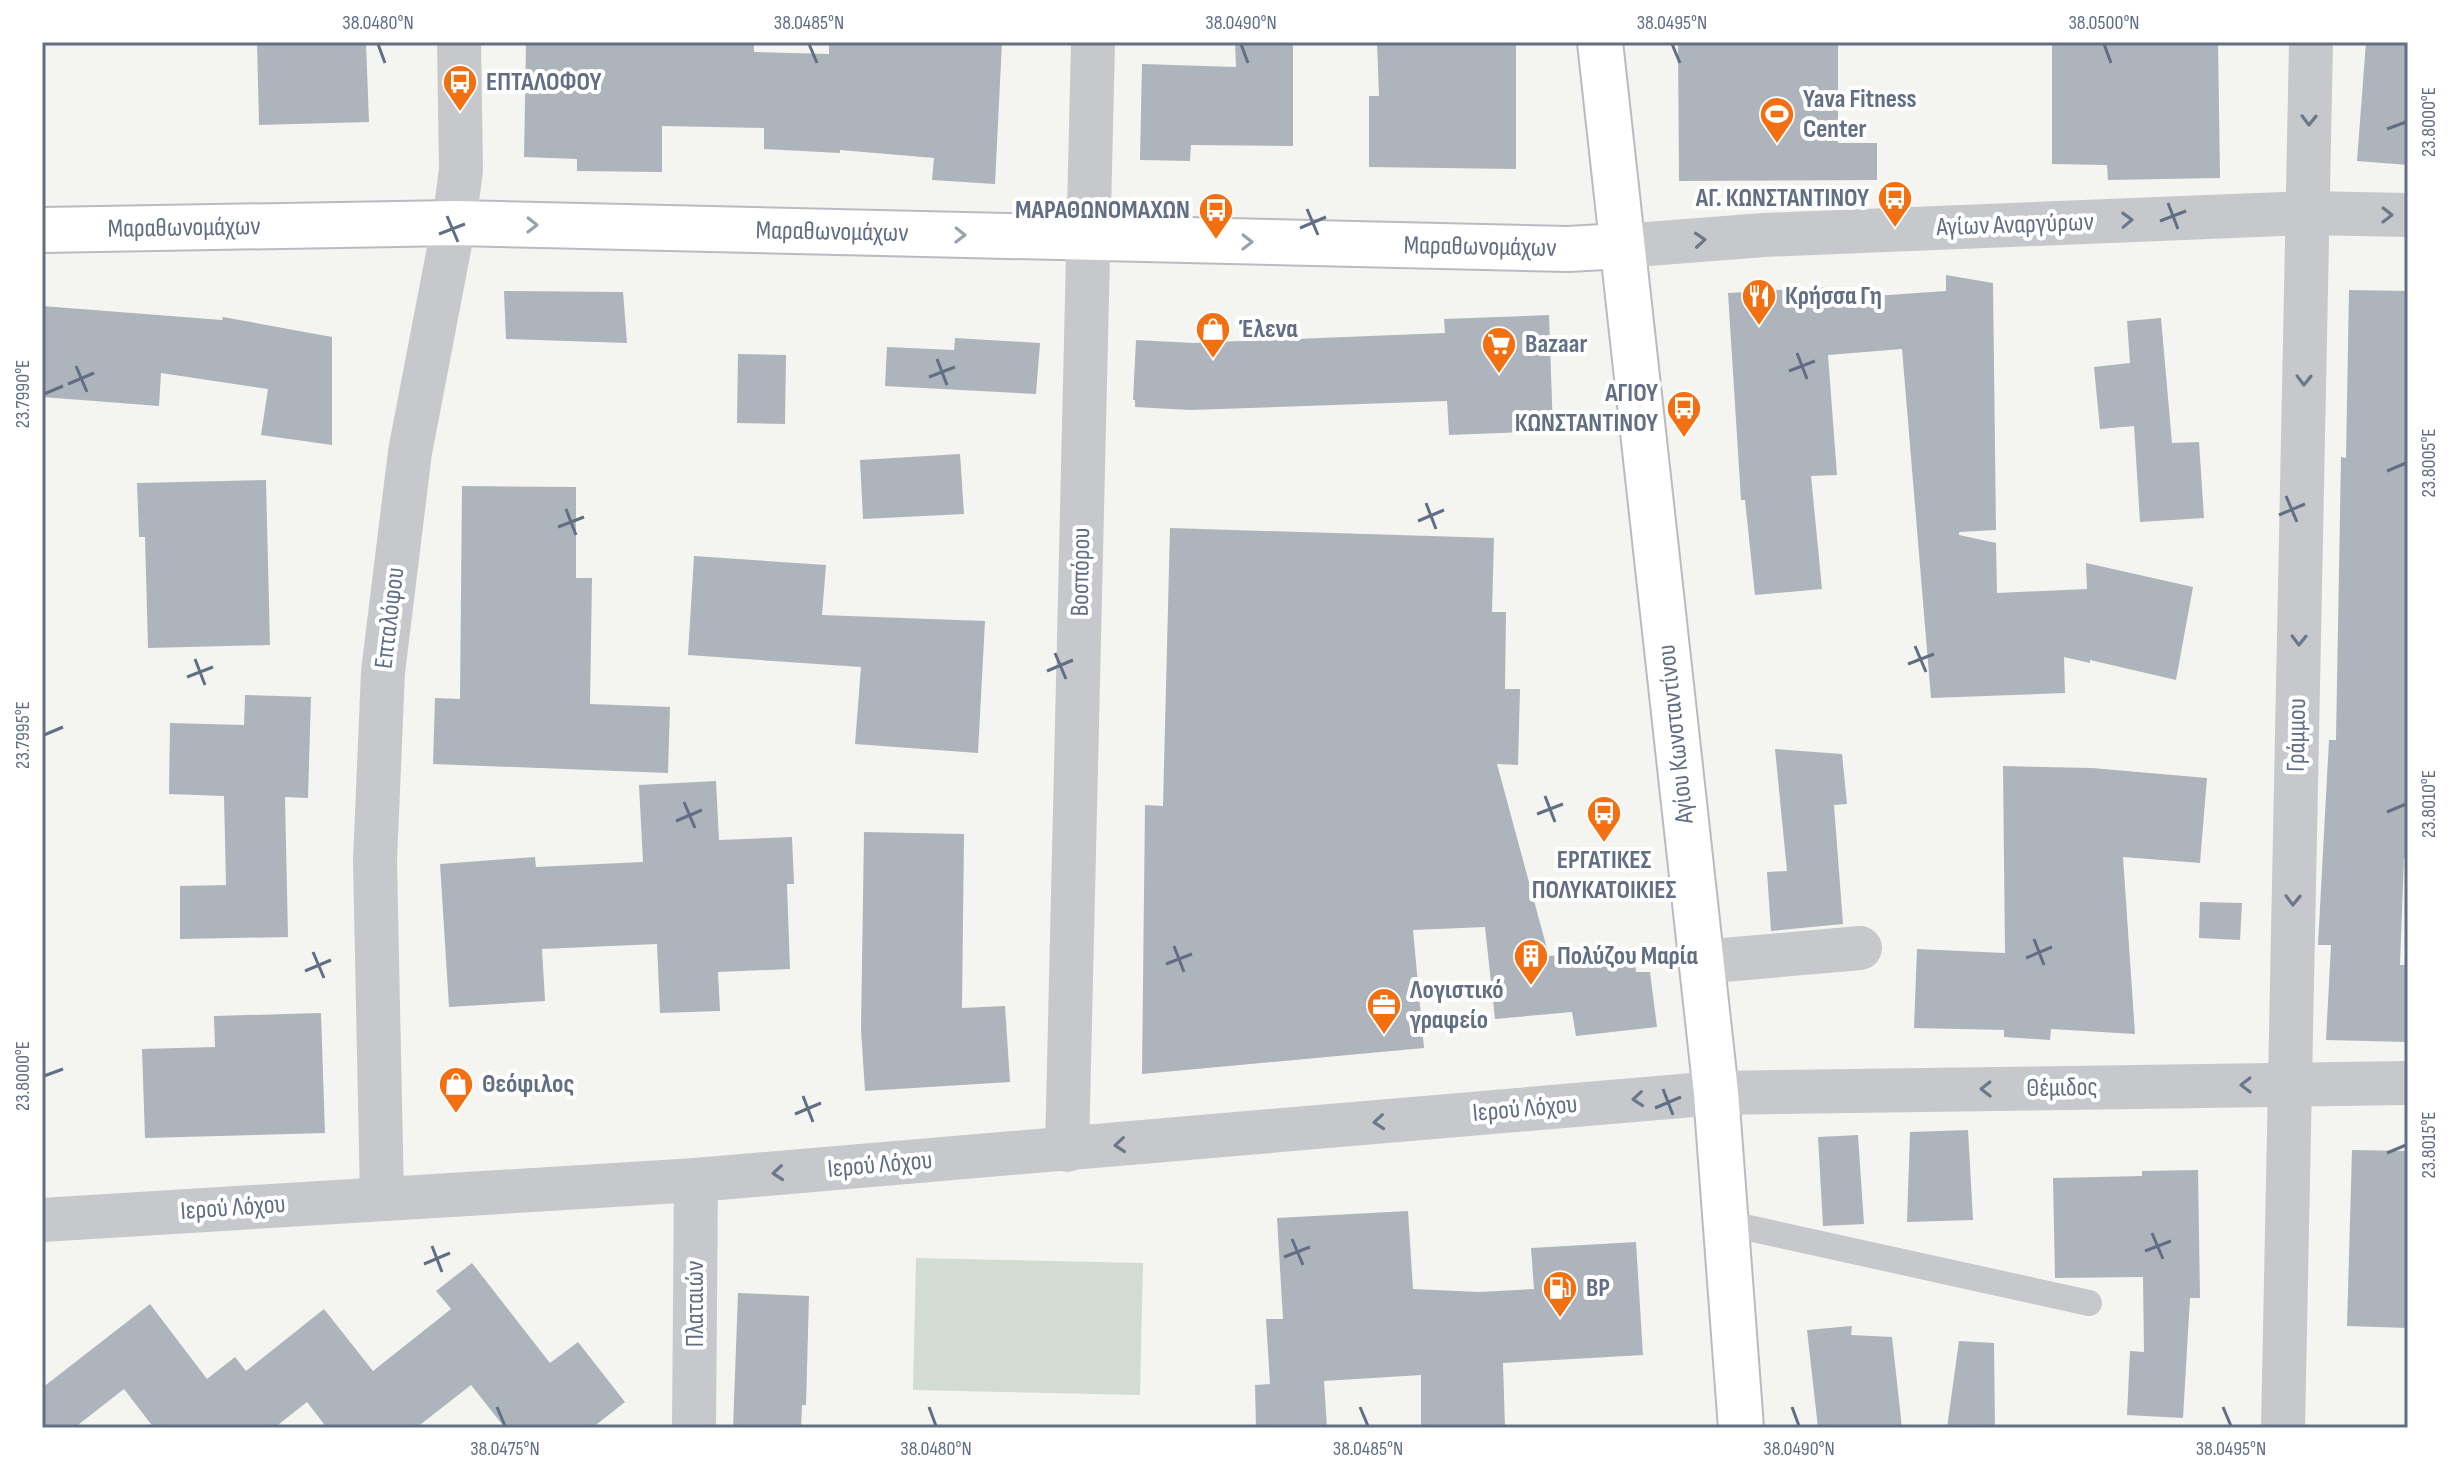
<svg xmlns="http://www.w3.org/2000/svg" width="2450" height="1470" font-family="'Sofia Sans Condensed',sans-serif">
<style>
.pitch{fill:#d3dcd1}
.building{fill:#aeb4bb}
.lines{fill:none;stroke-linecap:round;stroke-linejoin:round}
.secondary-casing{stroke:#b8bbc1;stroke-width:48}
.lane{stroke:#c6c8cc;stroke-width:26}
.street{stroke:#c6c8cc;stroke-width:44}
.secondary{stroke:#fff;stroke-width:44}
.oneway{stroke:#6b778b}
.oneway2{stroke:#98a1af}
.ticks{fill:none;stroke:#616e84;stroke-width:3}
.labels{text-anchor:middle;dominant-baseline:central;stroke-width:8;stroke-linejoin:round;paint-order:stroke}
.poi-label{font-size:26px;font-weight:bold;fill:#616e84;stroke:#fff;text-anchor:start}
.street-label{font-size:26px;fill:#616e84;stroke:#fff}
.neatline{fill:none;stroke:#616e84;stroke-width:3}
.ticks-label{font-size:20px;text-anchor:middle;fill:#616e84}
</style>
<rect width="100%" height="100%" fill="#f4f5f0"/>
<path class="pitch" d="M916 1258 1143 1263 1140 1395 913 1390Z"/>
<g class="building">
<path d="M257 42H366L369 122 259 125Z"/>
<path d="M526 42H754V52L829 54V42H1002L995 184 932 180 934 158 840 150V153L764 149V128L662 126V172L577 171V159L524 157Z"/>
<path d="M1235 42H1293V146L1191 145 1190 161 1140 160 1142 64 1236 67Z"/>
<path d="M1377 42H1516V169L1369 167V96H1379Z"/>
<path d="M1678 42H1838V143H1877V180L1679 181Z"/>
<path d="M2052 42H2218L2220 178 2108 180 2107 165 2052 164Z"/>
<path d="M2366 42H2408V165L2357 161Z"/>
<path d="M1946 275 1993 283 1996 530 1959 532V535L1996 543 1997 593 2087 589 2086 563 2193 587 2176 680 2090 660V663L2064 657 2065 693 1931 698 1902 349 1828 355 1837 475 1811 476 1822 589 1755 595 1745 500H1741L1728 293 1830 287 1831 299 1946 291Z"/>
<path d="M2349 290 2408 291V858H2404L2400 965H2408V1042L2326 1040 2331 945H2318L2329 740H2336L2341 457 2346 458Z"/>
<path d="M504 291 623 292 627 343 506 339Z"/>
<path d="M42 306 222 320 223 317 332 337V445L261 435 268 389 161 373 159 406 42 397Z"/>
<path d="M1549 315 1553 431 1449 435 1447 401 1190 410 1135 407V400H1133L1136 340 1193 343 1445 333 1444 319Z"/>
<path d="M2161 318 2172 443 2199 442 2204 518 2140 522 2134 426 2100 429 2094 367 2130 363 2127 321Z"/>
<path d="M955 338 1040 343 1036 394 885 386 887 347 954 350Z"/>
<path d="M738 354 786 355 785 424 737 423Z"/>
<path d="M960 454 964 514 863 519 860 460Z"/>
<path d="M266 480 270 645 148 648 145 537H139L137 483Z"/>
<path d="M462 486 576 487V578H592L590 704 670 707 668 773 433 764 435 698 460 699Z"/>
<path d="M1170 528 1494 538 1492 612H1506L1505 689H1520L1518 765 1497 764 1549 956 1633 947 1636 972H1650L1657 1027 1576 1036 1572 1012 1495 1019 1485 927 1413 930 1424 1048 1142 1074 1145 805 1163 806Z"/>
<path d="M694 556 826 565 822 615 985 621 978 753 855 744 861 667 688 655Z"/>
<path d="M245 695 311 697 308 798 285 797 288 937 180 939V886L226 885 224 796 169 794 170 723 244 725Z"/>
<path d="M1775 749 1842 754 1847 804 1834 805 1843 924 1771 931 1767 872 1787 871Z"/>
<path d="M2003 766 2092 768 2207 778 2200 863 2123 857 2135 1034 2051 1029 2050 1040 2004 1037V1030L1914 1028 1917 949 2005 953Z"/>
<path d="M716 781 719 840 792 837 794 884H787L790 969 718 972 720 1011 660 1013 657 944 542 949 545 1001 449 1007 440 864 535 857 536 867 643 862 639 785Z"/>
<path d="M864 832 964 834 962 1008 1005 1006 1010 1082 865 1091 861 1030Z"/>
<path d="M2200 902 2242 903 2240 940 2199 938Z"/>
<path d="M321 1013 325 1133 145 1138 142 1049 215 1047 214 1016Z"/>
<path d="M1968 1130 1973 1220 1907 1222 1910 1132Z"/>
<path d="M1858 1135 1864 1224 1823 1226 1818 1137Z"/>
<path d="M2352 1150 2408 1151V1328L2347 1326Z"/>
<path d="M2198 1170 2200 1298H2190L2183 1418 2127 1415 2130 1351 2144 1352 2143 1277 2055 1278 2053 1178 2142 1176V1171Z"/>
<path d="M1408 1211 1413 1289 1479 1292 1534 1289 1531 1248 1636 1242 1643 1355 1503 1363 1505 1428H1421V1375L1324 1381 1327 1428H1256L1255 1385 1270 1384 1266 1319H1283L1277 1218Z"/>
<path d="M472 1263 550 1363 578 1342 625 1402 592 1428H505L471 1385 416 1428H327L307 1402 274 1428H154L124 1389 74 1428H42V1388L150 1304 207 1379 235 1357 246 1371 324 1309 373 1371 451 1309 436 1291Z"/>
<path d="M738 1293 809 1296 806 1405H802L801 1428H733Z"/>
<path d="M1852 1326 1851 1335 1892 1337 1902 1428H1818L1807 1330Z"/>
<path d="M1959 1341 1994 1343 1995 1428H1947Z"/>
</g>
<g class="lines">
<g class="secondary-casing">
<g id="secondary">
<path d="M1600 42 1716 1093 1741 1428"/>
<path d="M42 230 454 223 1568 249 1622 246"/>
</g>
</g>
<path class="lane" d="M1726 1223 2089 1303"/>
<g class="street">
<path d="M1622 246 1764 235 2307 213 2408 215"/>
<path d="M1701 962 1860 948"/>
<path d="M1067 1150 1093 42"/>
<path d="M382 1199 375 861 383 672 410 452 454 223 461 170 459 42"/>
<path d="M42 1220 696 1180 1716 1093 2408 1083"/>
<path d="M694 1428 696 1180"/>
<path d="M2283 1428 2311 42"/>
</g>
<use href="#secondary" class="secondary"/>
</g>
<defs><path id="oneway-chevron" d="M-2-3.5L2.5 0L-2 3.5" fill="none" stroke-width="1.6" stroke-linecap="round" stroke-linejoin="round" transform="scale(2)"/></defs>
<g class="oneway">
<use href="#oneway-chevron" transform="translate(2309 120) rotate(91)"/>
<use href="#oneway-chevron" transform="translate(2387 215) rotate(1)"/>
<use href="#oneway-chevron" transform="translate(2127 220) rotate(-2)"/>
<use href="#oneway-chevron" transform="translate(1700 240) rotate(-4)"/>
<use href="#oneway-chevron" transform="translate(2304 380) rotate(91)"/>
<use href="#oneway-chevron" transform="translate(2299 640) rotate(91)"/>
<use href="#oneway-chevron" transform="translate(2293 900) rotate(91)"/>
<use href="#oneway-chevron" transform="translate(2246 1085) rotate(179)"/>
<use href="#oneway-chevron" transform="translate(1986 1089) rotate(179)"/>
<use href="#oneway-chevron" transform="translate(1638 1099) rotate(175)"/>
<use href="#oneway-chevron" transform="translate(1379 1122) rotate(175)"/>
<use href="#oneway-chevron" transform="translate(1120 1145) rotate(175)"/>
<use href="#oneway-chevron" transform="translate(778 1173) rotate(175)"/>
</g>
<g class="oneway2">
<use href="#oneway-chevron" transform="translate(532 225) rotate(1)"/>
<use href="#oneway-chevron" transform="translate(960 235) rotate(1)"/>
<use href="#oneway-chevron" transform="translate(1247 242) rotate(1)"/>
</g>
<path class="ticks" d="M378 44 385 63M809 44 817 63M1241 44 1248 63M1672 44 1680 63M2104 44 2111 63M2387 129 2406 122M2168 203 2178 229M1307 209 1318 235M447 216 458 242M2160 221 2186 211M1300 228 1326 217M439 234 465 224M1797 353 1807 379M937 359 947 385M76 366 87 392M1789 371 1815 361M929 377 955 367M68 384 94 373M44 394 63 386M2387 471 2406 463M2286 496 2297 522M1426 503 1436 529M566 509 576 535M2279 515 2305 504M1418 521 1444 510M558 527 584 517M1915 646 1926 672M1055 653 1066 679M195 659 205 685M1908 664 1934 654M1047 671 1073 660M187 677 213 667M44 735 63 727M1545 796 1555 822M684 802 695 828M2387 812 2406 804M1537 814 1563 804M676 821 702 810M2034 939 2044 965M1174 946 1184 972M313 952 324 978M2026 958 2052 947M1166 964 1192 954M305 971 331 960M44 1076 63 1069M1663 1089 1673 1115M803 1096 813 1122M1655 1108 1681 1097M795 1114 821 1103M2387 1153 2406 1145M2152 1233 2163 1259M1292 1239 1303 1265M432 1246 442 1272M2145 1251 2171 1241M1284 1257 1310 1247M424 1264 450 1253M497 1407 505 1426M929 1407 936 1426M1360 1407 1368 1426M1792 1407 1799 1426M2223 1407 2231 1426"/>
<defs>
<g id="bus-pin" transform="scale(1.8)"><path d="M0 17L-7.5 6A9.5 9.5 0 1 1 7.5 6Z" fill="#f27012" stroke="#fff"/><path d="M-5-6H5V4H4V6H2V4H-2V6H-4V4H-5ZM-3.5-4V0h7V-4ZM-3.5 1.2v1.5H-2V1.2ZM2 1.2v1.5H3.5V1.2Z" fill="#fff"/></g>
<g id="stadium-pin" transform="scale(1.8)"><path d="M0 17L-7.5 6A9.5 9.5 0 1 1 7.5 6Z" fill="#f27012" stroke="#fff"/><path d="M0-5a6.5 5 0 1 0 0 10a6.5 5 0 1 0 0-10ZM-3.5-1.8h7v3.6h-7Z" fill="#fff"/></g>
<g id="restaurant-pin" transform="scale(1.8)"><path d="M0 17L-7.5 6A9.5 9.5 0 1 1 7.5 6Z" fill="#f27012" stroke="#fff"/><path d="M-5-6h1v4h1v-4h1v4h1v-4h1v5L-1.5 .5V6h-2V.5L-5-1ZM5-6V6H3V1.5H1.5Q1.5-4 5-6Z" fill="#fff"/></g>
<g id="shop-pin" transform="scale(1.8)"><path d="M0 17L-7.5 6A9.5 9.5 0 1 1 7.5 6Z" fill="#f27012" stroke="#fff"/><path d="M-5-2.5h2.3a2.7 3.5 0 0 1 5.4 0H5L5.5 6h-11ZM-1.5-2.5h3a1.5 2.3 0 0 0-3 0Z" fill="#fff"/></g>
<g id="supermarket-pin" transform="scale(1.8)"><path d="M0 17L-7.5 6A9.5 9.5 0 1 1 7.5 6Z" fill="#f27012" stroke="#fff"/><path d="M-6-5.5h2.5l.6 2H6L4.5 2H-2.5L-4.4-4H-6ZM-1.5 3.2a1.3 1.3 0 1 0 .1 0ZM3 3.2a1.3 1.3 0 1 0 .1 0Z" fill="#fff"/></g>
<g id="building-pin" transform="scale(1.8)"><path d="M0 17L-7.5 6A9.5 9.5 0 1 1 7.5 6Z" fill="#f27012" stroke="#fff"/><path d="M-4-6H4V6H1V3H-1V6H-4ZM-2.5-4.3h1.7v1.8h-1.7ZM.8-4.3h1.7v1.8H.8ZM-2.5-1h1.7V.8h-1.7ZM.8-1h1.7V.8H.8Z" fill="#fff"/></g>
<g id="office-pin" transform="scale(1.8)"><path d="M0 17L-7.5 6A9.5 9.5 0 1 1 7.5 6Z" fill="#f27012" stroke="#fff"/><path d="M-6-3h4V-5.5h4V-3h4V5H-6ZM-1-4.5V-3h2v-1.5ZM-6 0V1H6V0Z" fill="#fff"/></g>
<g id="fuel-pin" transform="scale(1.8)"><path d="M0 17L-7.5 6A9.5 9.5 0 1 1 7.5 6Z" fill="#f27012" stroke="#fff"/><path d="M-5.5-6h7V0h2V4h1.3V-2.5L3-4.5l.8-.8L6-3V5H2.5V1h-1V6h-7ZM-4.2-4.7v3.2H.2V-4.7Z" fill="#fff"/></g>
</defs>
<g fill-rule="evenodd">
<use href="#bus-pin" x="460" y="82"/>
<use href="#stadium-pin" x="1777" y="114"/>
<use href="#bus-pin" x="1895" y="198"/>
<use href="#bus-pin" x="1216" y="210"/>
<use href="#restaurant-pin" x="1759" y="296"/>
<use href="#shop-pin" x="1213" y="329"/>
<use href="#supermarket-pin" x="1499" y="344"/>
<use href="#bus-pin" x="1684" y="408"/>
<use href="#bus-pin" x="1604" y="813"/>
<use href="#building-pin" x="1531" y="956"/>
<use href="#office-pin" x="1384" y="1005"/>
<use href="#shop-pin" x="456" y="1084"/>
<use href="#fuel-pin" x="1560" y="1288"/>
</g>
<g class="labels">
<g class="poi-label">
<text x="486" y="82">ΕΠΤΑΛΟΦΟΥ</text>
<text x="1803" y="99">Yava Fitness<tspan x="1803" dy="30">Center</tspan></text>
<text x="1869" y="198" text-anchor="end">ΑΓ. ΚΩΝΣΤΑΝΤΙΝΟΥ</text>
<text x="1190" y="210" text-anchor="end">ΜΑΡΑΘΩΝΟΜΑΧΩΝ</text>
<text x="1785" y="296">Κρήσσα Γη</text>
<text x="1239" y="329">Έλενα</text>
<text x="1525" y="344">Bazaar</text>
<text x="1658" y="393" text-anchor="end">ΑΓΙΟΥ<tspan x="1658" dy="30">ΚΩΝΣΤΑΝΤΙΝΟΥ</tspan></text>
<text x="1604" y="860" text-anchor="middle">ΕΡΓΑΤΙΚΕΣ<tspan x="1604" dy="30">ΠΟΛΥΚΑΤΟΙΚΙΕΣ</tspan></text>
<text x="1557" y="956">Πολύζου Μαρία</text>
<text x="1410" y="990">Λογιστικό<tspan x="1410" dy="30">γραφείο</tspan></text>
<text x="482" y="1084">Θεόφιλος</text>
<text x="1586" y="1288">BP</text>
</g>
<g class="street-label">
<text transform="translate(2015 225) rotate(-2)">Αγίων Αναργύρων</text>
<text transform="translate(184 228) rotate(-1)">Μαραθωνομάχων</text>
<text transform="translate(832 232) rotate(1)">Μαραθωνομάχων</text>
<text transform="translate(1480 247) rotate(1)">Μαραθωνομάχων</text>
<text transform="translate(1081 572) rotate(-89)">Βοσπόρου</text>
<text transform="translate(390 618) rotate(-83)">Επταλόφου</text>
<text transform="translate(1676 734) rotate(-96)">Αγίου Κωνσταντίνου</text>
<text transform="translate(2297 735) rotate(-89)">Γράμμου</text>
<text transform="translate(2062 1088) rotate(-1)">Θέμιδος</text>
<text transform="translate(1525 1109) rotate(-5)">Ιερού Λόχου</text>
<text transform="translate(880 1165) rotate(-5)">Ιερού Λόχου</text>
<text transform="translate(233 1208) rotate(-4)">Ιερού Λόχου</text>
<text transform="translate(695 1304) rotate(-90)">Πλαταιών</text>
</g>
</g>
<rect width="2450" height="1470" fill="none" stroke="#ffffff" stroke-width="88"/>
<rect x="44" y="44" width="2362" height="1382" class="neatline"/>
<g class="ticks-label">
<text x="378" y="29">38.0480°N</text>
<text x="809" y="29">38.0485°N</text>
<text x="1241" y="29">38.0490°N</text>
<text x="1672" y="29">38.0495°N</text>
<text x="2104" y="29">38.0500°N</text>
<text transform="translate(2428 122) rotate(-90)" y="7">23.8000°E</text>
<text transform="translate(22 394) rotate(-90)" y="7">23.7990°E</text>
<text transform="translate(2428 463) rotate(-90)" y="7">23.8005°E</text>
<text transform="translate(22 735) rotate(-90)" y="7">23.7995°E</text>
<text transform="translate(2428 804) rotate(-90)" y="7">23.8010°E</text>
<text transform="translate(22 1076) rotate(-90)" y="7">23.8000°E</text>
<text transform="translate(2428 1145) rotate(-90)" y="7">23.8015°E</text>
<text x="505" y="1455">38.0475°N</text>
<text x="936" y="1455">38.0480°N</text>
<text x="1368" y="1455">38.0485°N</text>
<text x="1799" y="1455">38.0490°N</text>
<text x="2231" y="1455">38.0495°N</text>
</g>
</svg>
